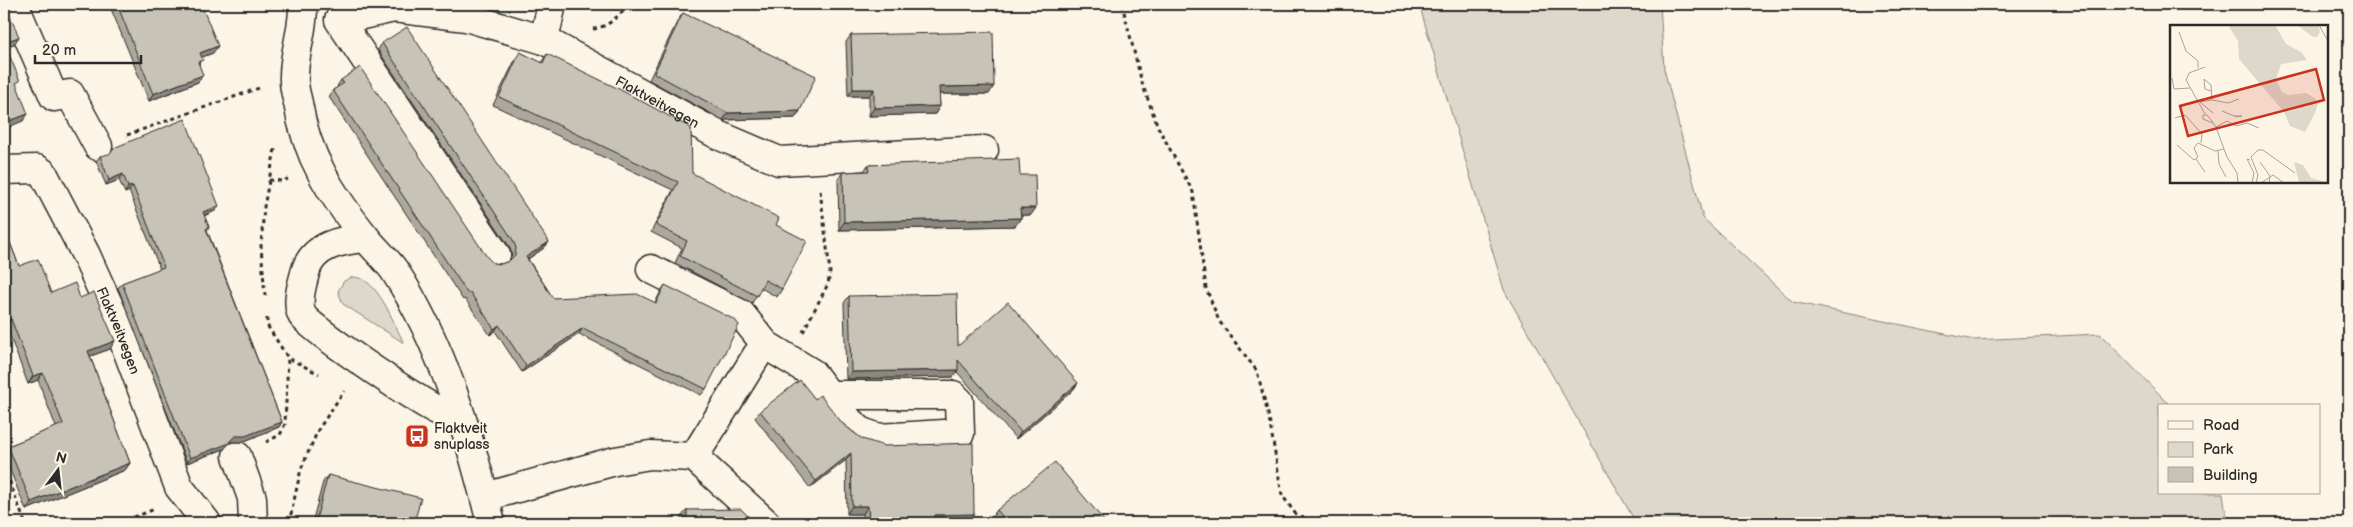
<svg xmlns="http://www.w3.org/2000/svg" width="2353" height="527" font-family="'Balsamiq Sans',sans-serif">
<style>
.green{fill:#ded8ca;stroke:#84827a}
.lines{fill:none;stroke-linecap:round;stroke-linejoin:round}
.minor-casing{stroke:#2b2b2b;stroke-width:31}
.major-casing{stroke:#2b2b2b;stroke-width:31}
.path{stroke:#2b2b2b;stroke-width:3;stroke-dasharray:4 4;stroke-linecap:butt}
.minor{stroke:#fcf5e5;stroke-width:28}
.major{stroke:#fcf5e5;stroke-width:28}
.wall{fill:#aca89d;stroke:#2b2b2b}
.shaded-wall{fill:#8c8880;stroke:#2b2b2b}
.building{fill:#c8c3b7;stroke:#2b2b2b}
.labels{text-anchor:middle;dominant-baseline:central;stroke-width:4;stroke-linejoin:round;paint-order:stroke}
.street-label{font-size:14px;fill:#2b2b2b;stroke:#fcf5e5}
.poi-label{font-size:14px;fill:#2b2b2b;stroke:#fcf5e5;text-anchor:start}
.inset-road{fill:none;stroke:#a8a49b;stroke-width:1}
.view{fill:#c8321e;fill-opacity:0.15;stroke:#c8321e;stroke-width:2.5}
.inset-edge{fill:none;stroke:#2b2b2b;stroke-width:2.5}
</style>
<rect width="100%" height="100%" fill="#fcf5e5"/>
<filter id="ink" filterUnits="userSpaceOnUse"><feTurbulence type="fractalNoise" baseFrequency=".02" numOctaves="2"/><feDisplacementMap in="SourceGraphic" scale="10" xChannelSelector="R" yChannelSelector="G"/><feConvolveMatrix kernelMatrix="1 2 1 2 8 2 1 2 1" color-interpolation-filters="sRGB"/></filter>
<g filter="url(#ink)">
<g class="green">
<path d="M1419 4H1660L1664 69 1703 218 1793 302 1974 340 2100 334 2171 406H2159V493H2223L2227 523H1636L1504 290Z"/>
<path d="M353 277C378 277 393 323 404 343L343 304 338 291 344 281Z"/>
</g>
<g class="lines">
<g class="minor-casing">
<g id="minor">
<path d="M14 4 54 97 70 94 98 146"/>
<path d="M303 4C304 29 294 51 294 76 293 85 296 94 298 103 306 156 333 197 366 238"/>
<path d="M544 40 552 4"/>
<path id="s1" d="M4 170 37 169 43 173 86 255 118 326 179 487 207 523"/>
<path id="s2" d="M496 255 339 20 394 8 466 17 544 40 718 135 779 161 984 150"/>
<path d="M651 269 741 314 766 345 812 373 850 422 862 432 879 438 960 433 959 401 953 395H829"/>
<path d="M237 456 252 498 253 523"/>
<path d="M694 457 757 355 766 345"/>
<path d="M485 497 615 461 650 455 694 457 766 523"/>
</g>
</g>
<g class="major-casing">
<path id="major" d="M461 420C452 416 442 413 433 408 413 397 310 329 302 315 296 302 302 285 305 273 312 245 341 240 366 238 375 249 386 259 394 270 443 345 470 437 491 523"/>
</g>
<g class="path">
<path d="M1122 4 1142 83 1158 127 1193 192 1206 288 1219 321 1257 371 1269 418 1282 495 1302 523"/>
<path d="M593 29C609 27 619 15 630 4"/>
<path d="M127 135 262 87"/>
<path d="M269 180 282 181 288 179"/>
<path d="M265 296 261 246 264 207 275 149"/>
<path d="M267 318V325L288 358 319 374"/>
<path d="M803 332 828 284 830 272 820 190"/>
<path d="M266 442 280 435 285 424 288 358"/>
<path d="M4 466 25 523"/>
<path d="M119 523 155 509"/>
<path d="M289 523 301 469 318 430 344 391"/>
</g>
<use href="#minor" class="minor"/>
<use href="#major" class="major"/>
</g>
<g class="wall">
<path d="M109 4H201L213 53 201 57 199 65 198 82 149 101Z"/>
<path d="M683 13 800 111 795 118 723 120 649 80 678 20Z"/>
<path d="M851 35 989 94H939L940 106 935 114 869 116V96H848L846 42Z"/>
<path d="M382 43 549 242 544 248 528 259 553 298 655 303 661 291 665 285 706 389 701 395 579 334 522 372 495 331 490 335 465 299 463 300 329 97 333 90 338 87 337 86 341 80 487 257 493 263 501 264 509 261 512 254 509 246 378 50Z"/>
<path d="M520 52 541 63 547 54 692 173 776 225 782 289 777 297 761 288 752 303 675 263 682 248 651 232 673 190 493 105 515 60Z"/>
<path d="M100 156 215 211 204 216 209 227 207 230 282 422 279 427 242 442H231L224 449 187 463 118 288 122 283 160 269 129 191 125 193 119 180 106 185 96 161Z"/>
<path d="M868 165 1020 175 1031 215H1021V218L1015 226 839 230 838 179 843 172 864 171Z"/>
<path d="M4 227 19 266 51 293 80 298 110 349 90 356 130 463 125 470 26 510 4 455V453L8 446 56 427 38 380 28 384 6 326 4 327Z"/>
<path d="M849 296 958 346 1078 383 1073 390 1016 439 957 372 953 377 846 379 844 303Z"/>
<path d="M815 399 843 424 969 522 933 523H863V514H847L846 460 810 488 755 418 760 411Z"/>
<path d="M328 475 414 523H312L323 482Z"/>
<path d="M687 510 748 523H681V517Z"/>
<path d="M997 510 1106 523H997L992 517Z"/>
</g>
<g class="shaded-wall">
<path d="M19 37 14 44 4 48V42Z"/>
<path d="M218 46 213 53 195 60 200 53Z"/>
<path d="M203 75 198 82 149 101 153 94Z"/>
<path d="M994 86 989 94H934L939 87Z"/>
<path d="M853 89H874L869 96H848Z"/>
<path d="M940 106 935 114 869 116 874 108Z"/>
<path d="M800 111 795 118 723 120 728 113Z"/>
<path d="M28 114 23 121 4 129V123Z"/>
<path d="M123 174 119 180 106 185 109 180Z"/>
<path d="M133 186 129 191 125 193 128 187Z"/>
<path d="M219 206 215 211 199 217 203 212Z"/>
<path d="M1020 208H1036L1031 215H1015Z"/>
<path d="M1021 218 1015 226 839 230 844 222Z"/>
<path d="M549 242 544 248 522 263 526 257Z"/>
<path d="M11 319 6 326 4 327 8 320Z"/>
<path d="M499 325 495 331 490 335 494 329Z"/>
<path d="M583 328 579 334 522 372 526 366Z"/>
<path d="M115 341 110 349 83 359 88 351Z"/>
<path d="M958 370 953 377 846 379 851 372Z"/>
<path d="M43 373 38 380 28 384 33 376Z"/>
<path d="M1078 383 1073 390 1016 439 1021 432Z"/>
<path d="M282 422 279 427 242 442H231L224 449 187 463 190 458 235 436Z"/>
<path d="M851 453 846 460 810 488 816 481Z"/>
<path d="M130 463 125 470 26 510 31 502Z"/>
<path d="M852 506H868L863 514H847Z"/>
<path d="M974 514 969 522 933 523H868L869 522 935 515Z"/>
</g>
<g class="building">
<path d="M4 4H5L19 37 4 42 20 81 16 83 28 114 4 123Z"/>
<path d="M117 4H201L218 46 200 53 203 60 198 62 203 75 153 94Z"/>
<path d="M683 13 816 76 800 111 728 113 654 73Z"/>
<path d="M407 27 549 242 526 257 553 298 637 294 656 303 665 285 735 320 739 325 706 389 583 328 526 366 499 325 494 329 470 292 468 294 333 90 344 83 341 80 360 67 487 257 493 263 501 264 509 261 515 255 516 248 513 240 382 43Z"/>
<path d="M993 32 994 86 939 87 940 106 874 108V89H853L851 35Z"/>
<path d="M520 52 543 63 547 54 619 89 691 128 692 173 779 218 776 225 807 241 782 289 765 280 757 296 680 256 687 241 656 225 678 182 499 97Z"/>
<path d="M185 119 219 206 203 212 209 227 206 229 282 422 245 436H235L227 444 190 458 122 283 164 267 133 186 128 187 123 174 109 180 100 156 109 154 116 147Z"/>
<path d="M1019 159 1020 175H1035L1036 208H1020L1021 218 844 222 843 172 869 171 868 165Z"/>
<path d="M4 227 19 266 38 259 51 293 75 283 80 298 94 292 115 341 88 351 130 463 31 502 8 446 63 424 43 373 33 376 11 319 8 320 6 316 4 317Z"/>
<path d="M957 294 958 346 1008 302 1078 383 1021 432 958 360V370L851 372 849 296Z"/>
<path d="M800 380 815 399 820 395 843 424 862 439 885 446 973 443 974 514 935 515V520L869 522 868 506H852L851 453 816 481 760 411Z"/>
<path d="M1055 462 1106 523H1008L997 510Z"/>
<path d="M328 475 421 498 414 523H315Z"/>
<path d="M741 509 748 516V523H687V510Z"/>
</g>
</g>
<defs>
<g id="bus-square" transform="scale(1.25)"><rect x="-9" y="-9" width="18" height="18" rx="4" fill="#c8321e" stroke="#fcf5e5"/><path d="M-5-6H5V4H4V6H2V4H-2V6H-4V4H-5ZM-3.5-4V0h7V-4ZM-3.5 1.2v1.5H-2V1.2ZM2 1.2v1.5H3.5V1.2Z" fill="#fff"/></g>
</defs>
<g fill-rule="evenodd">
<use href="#bus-square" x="417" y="436"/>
</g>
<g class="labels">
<g class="street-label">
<text stroke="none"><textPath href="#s2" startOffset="622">Flaktveitvegen</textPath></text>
<text stroke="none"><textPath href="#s1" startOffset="215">Flaktveitvegen</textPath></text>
</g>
<g class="poi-label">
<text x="434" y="428">Flaktveit<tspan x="434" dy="16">snuplass</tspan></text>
</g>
</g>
<g transform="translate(2170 25)">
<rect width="158" height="158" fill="#fcf5e5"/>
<path d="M58 0H105L116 19 131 27 137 35 111 39 106 54 112 67 118 70 136 68 145 73 148 79 145 88 135 107 120 101 114 87 69 34 68 16ZM127 0H148L150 7 147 12H143ZM124 137 133 140 141 153 157 157H129Z" fill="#ded8ca"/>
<path class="inset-road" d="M149 0 158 16M9 7 16 26 28 36V43M2 53 4 64 20 63M41 66 35 64 34 54 41 60 42 75M52 86 67 92 72 91H64M43 88 30 77 42 75 58 78 69 74M35 89 16 55 19 48 35 42M5 93 15 90 32 109 31 118M43 98 33 94V90H37L42 96 43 98 46 102 47 105 57 132 67 148 68 158M46 102 57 96 66 101 77 98 89 103M7 120 24 135 28 132 24 123 28 118 45 126 54 124M48 126 49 139 56 152M26 134 35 147M80 135 77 134 84 148 82 158M90 137 100 151 99 158M86 158 88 150 81 132 88 125H93L125 148M91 158 103 150 114 158"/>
<path class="view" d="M146 44 154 75 18 111 10 81Z"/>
<rect width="158" height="158" class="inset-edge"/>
</g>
<rect width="2353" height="527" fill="none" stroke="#fcf5e5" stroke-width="20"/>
<rect x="10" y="10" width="2333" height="507" fill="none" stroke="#2b2b2b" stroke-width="2" filter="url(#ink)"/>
<rect x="2158" y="404" width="162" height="90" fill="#fcf5e5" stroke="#a8a49b"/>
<rect x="2168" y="421" width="25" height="8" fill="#fcf5e5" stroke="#a8a49b"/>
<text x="2203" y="430" font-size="15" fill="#2b2b2b">Road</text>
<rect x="2168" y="442" width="25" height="15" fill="#ded8ca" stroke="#a8a49b"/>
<text x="2203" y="454" font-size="15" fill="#2b2b2b">Park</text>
<rect x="2168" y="467" width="25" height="15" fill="#c8c3b7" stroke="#a8a49b"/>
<text x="2203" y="480" font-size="15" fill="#2b2b2b">Building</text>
<g transform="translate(58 470) rotate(15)" stroke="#fcf5e5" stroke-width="4" paint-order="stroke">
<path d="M0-4L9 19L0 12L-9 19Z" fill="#2b2b2b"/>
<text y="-8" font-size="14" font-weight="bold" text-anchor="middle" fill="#2b2b2b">N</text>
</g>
<path d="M35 55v8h106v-8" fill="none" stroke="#2b2b2b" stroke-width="2.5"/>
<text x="42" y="55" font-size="15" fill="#2b2b2b" stroke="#fcf5e5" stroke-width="4" paint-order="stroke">20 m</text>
</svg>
